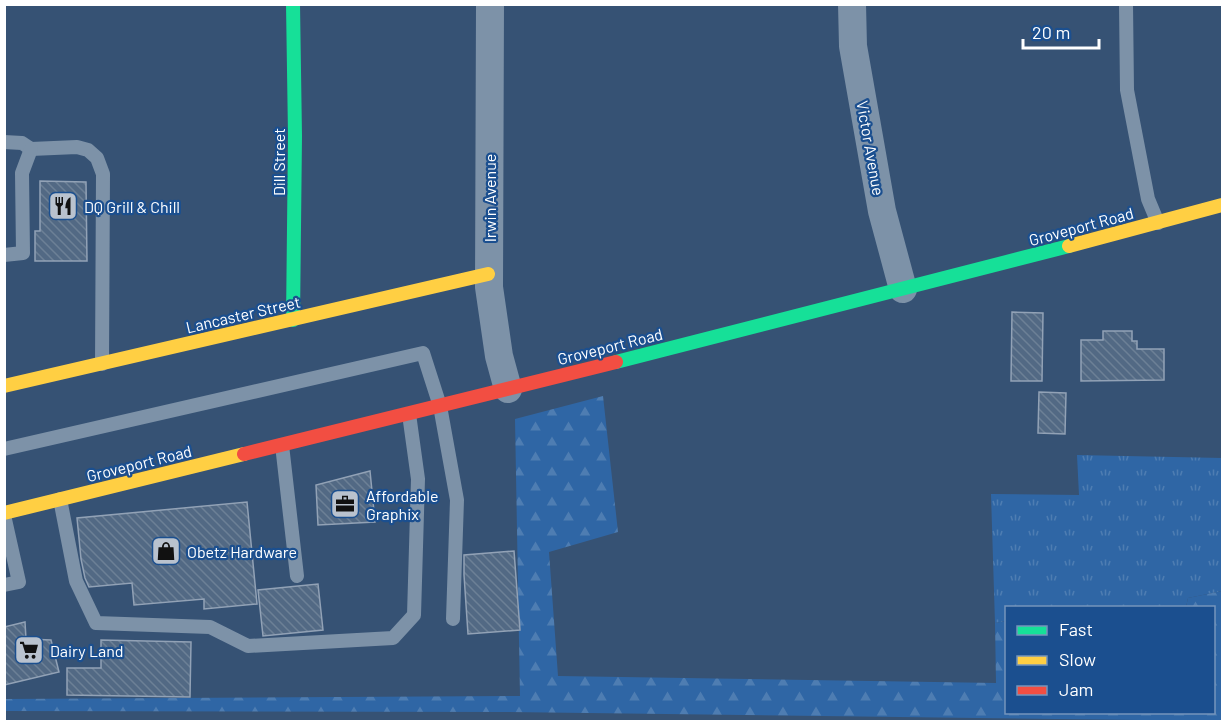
<svg xmlns="http://www.w3.org/2000/svg" width="1227" height="726" font-family="Barlow,sans-serif">
<style>
.grass{fill:url(#grass-tufts)}
.forest{fill:url(#forest-firs)}
.building{fill:url(#building-back-hatch);stroke:#92a2b6;stroke-width:1.5}
.lines{fill:none;stroke-linecap:round;stroke-linejoin:round}
.lane{stroke:#7d92a8;stroke-width:14}
.street{stroke:#7d92a8;stroke-width:28}
.fast{stroke:#16e098;stroke-width:14}
.slow{stroke:#ffcf43;stroke-width:14}
.jam{stroke:#f24e42;stroke-width:14}
.labels{text-anchor:middle;dominant-baseline:central;stroke-width:4.5;stroke-linejoin:round;paint-order:stroke}
.street-label{font-size:16px;fill:#fff;stroke:#1b4f8f}
.poi-label{font-size:16px;fill:#fff;stroke:#1b4f8f;text-anchor:start}
</style>
<defs>
<pattern id="grass-tufts" width="24" height="20" patternUnits="userSpaceOnUse" patternTransform="scale(1.5)"><rect width="24" height="20" fill="#2f66a5"/><path d="M3 7l-1-3M5 7V3M7 7l1-3M15 17l-1-3M17 17v-4M19 17l1-3" fill="none" stroke="#4e7db2"/></pattern>
<pattern id="forest-firs" width="22" height="20" patternUnits="userSpaceOnUse" patternTransform="scale(1.5)"><rect width="22" height="20" fill="#2f66a5"/><path d="M5 1l3.5 6h-7zM16 11l3.5 6h-7z" fill="#4e7db2"/></pattern>
<pattern id="building-back-hatch" width="6" height="6" patternUnits="userSpaceOnUse" patternTransform="scale(1.5)"><rect width="6" height="6" fill="#526984"/><path d="M-1 5l2 2M0 0l6 6M5-1l2 2" fill="none" stroke="#6c8096"/></pattern>
</defs>
<rect width="100%" height="100%" fill="#365274"/>
<path class="grass" d="M1077 455 1222 458V591L1188 598 1186 607 1006 608V621L995 623 991 494 1079 495Z"/>
<path class="forest" d="M603 396 618 532 549 552 558 676 996 683 995 623 1006 621V712H1214V608L1186 607 1188 598 1222 591V721L509 712 5 711 4 699 520 696 515 419Z"/>
<g class="building">
<path d="M40 181 86 182 87 261H35V231H40Z"/>
<path d="M1012 312 1043 313 1042 381H1011Z"/>
<path d="M1103 331H1132V341H1137V349H1164V380L1081 381V340H1103Z"/>
<path d="M1039 392 1066 393 1065 434 1038 433Z"/>
<path d="M370 471 375 522 318 525 316 485Z"/>
<path d="M247 502 257 604 204 609V599L134 605 132 583 89 587 85 578 81 559 77 518Z"/>
<path d="M514 551 520 630 468 634 464 575V555Z"/>
<path d="M318 584 323 630 263 636 258 590Z"/>
<path d="M25 622 26 639 51 640 59 672 4 685V627Z"/>
<path d="M101 640 191 642 190 697 67 695V668H101Z"/>
</g>
<g class="lines">
<g class="lane">
<path d="M1126 4 1127 90 1148 199 1158 223"/>
<path d="M4 142 22 143 31 149 77 147 88 150 97 158 103 174 102 364"/>
<path d="M4 255 23 253 22 173 31 149"/>
<path d="M282 445 297 576"/>
<path d="M4 449 423 353 440 406 457 500 453 619"/>
<path d="M60 499 76 581 96 623 210 627 248 646 393 638 414 615 418 479 409 414"/>
<path d="M4 515 19 582 4 585"/>
</g>
<g class="street">
<path d="M490 4 489 287 499 356 508 389"/>
<path d="M852 4 853 46 882 211 903 289"/>
</g>
<g class="fast">
<path d="M293 4 295 136 293 320"/>
<path d="M616 362 1069 246"/>
</g>
<g class="slow">
<path d="M1069 246 1222 205"/>
<path d="M4 386 488 274"/>
<path d="M4 513 244 454"/>
</g>
<path class="jam" d="M244 454 616 362"/>
</g>
<defs>
<g id="restaurant-square" transform="scale(1.5)"><rect x="-9" y="-9" width="18" height="18" rx="4" fill="#b9c2ce" stroke="#1b4f8f"/><path d="M-5-6h1v4h1v-4h1v4h1v-4h1v5L-1.5 .5V6h-2V.5L-5-1ZM5-6V6H3V1.5H1.5Q1.5-4 5-6Z" fill="#111"/></g>
<g id="office-square" transform="scale(1.5)"><rect x="-9" y="-9" width="18" height="18" rx="4" fill="#b9c2ce" stroke="#1b4f8f"/><path d="M-6-3h4V-5.5h4V-3h4V5H-6ZM-1-4.5V-3h2v-1.5ZM-6 0V1H6V0Z" fill="#111"/></g>
<g id="shop-square" transform="scale(1.5)"><rect x="-9" y="-9" width="18" height="18" rx="4" fill="#b9c2ce" stroke="#1b4f8f"/><path d="M-5-2.5h2.3a2.7 3.5 0 0 1 5.4 0H5L5.5 6h-11ZM-1.5-2.5h3a1.5 2.3 0 0 0-3 0Z" fill="#111"/></g>
<g id="supermarket-square" transform="scale(1.5)"><rect x="-9" y="-9" width="18" height="18" rx="4" fill="#b9c2ce" stroke="#1b4f8f"/><path d="M-6-5.5h2.5l.6 2H6L4.5 2H-2.5L-4.4-4H-6ZM-1.5 3.2a1.3 1.3 0 1 0 .1 0ZM3 3.2a1.3 1.3 0 1 0 .1 0Z" fill="#111"/></g>
</defs>
<g fill-rule="evenodd">
<use href="#restaurant-square" x="63" y="206"/>
<use href="#office-square" x="345" y="504"/>
<use href="#shop-square" x="166" y="551"/>
<use href="#supermarket-square" x="29" y="650"/>
</g>
<g class="labels">
<g class="street-label">
<text transform="translate(871 148) rotate(80)">Victor Avenue</text>
<text transform="translate(278 162) rotate(-90)">Dill Street</text>
<text transform="translate(489 198) rotate(-90)">Irwin Avenue</text>
<text transform="translate(1081 226) rotate(-15)">Groveport Road</text>
<text transform="translate(243 314) rotate(-13)">Lancaster Street</text>
<text transform="translate(610 346) rotate(-14)">Groveport Road</text>
<text transform="translate(139 463) rotate(-14)">Groveport Road</text>
</g>
<g class="poi-label">
<text x="84" y="206">DQ Grill &amp; Chill</text>
<text x="366" y="495">Affordable<tspan x="366" dy="18">Graphix</tspan></text>
<text x="187" y="551">Obetz Hardware</text>
<text x="50" y="650">Dairy Land</text>
</g>
</g>
<rect width="1227" height="726" fill="none" stroke="#ffffff" stroke-width="12"/>
<rect x="1005" y="606" width="210" height="108" fill="#1b4f8f" stroke="#7695bc" stroke-width="1.5"/>
<rect x="1017" y="626" width="30" height="9" fill="#16e098" stroke="#7695bc" stroke-width="1.5"/>
<text x="1059" y="636" font-size="18" fill="#ffffff">Fast</text>
<rect x="1017" y="656" width="30" height="9" fill="#ffcf43" stroke="#7695bc" stroke-width="1.5"/>
<text x="1059" y="666" font-size="18" fill="#ffffff">Slow</text>
<rect x="1017" y="686" width="30" height="9" fill="#f24e42" stroke="#7695bc" stroke-width="1.5"/>
<text x="1059" y="696" font-size="18" fill="#ffffff">Jam</text>
<path d="M1023 39v9h76v-9" fill="none" stroke="#ffffff" stroke-width="3"/>
<text x="1032" y="39" font-size="18" fill="#ffffff" stroke="#1b4f8f" stroke-width="4.5" paint-order="stroke">20 m</text>
</svg>
